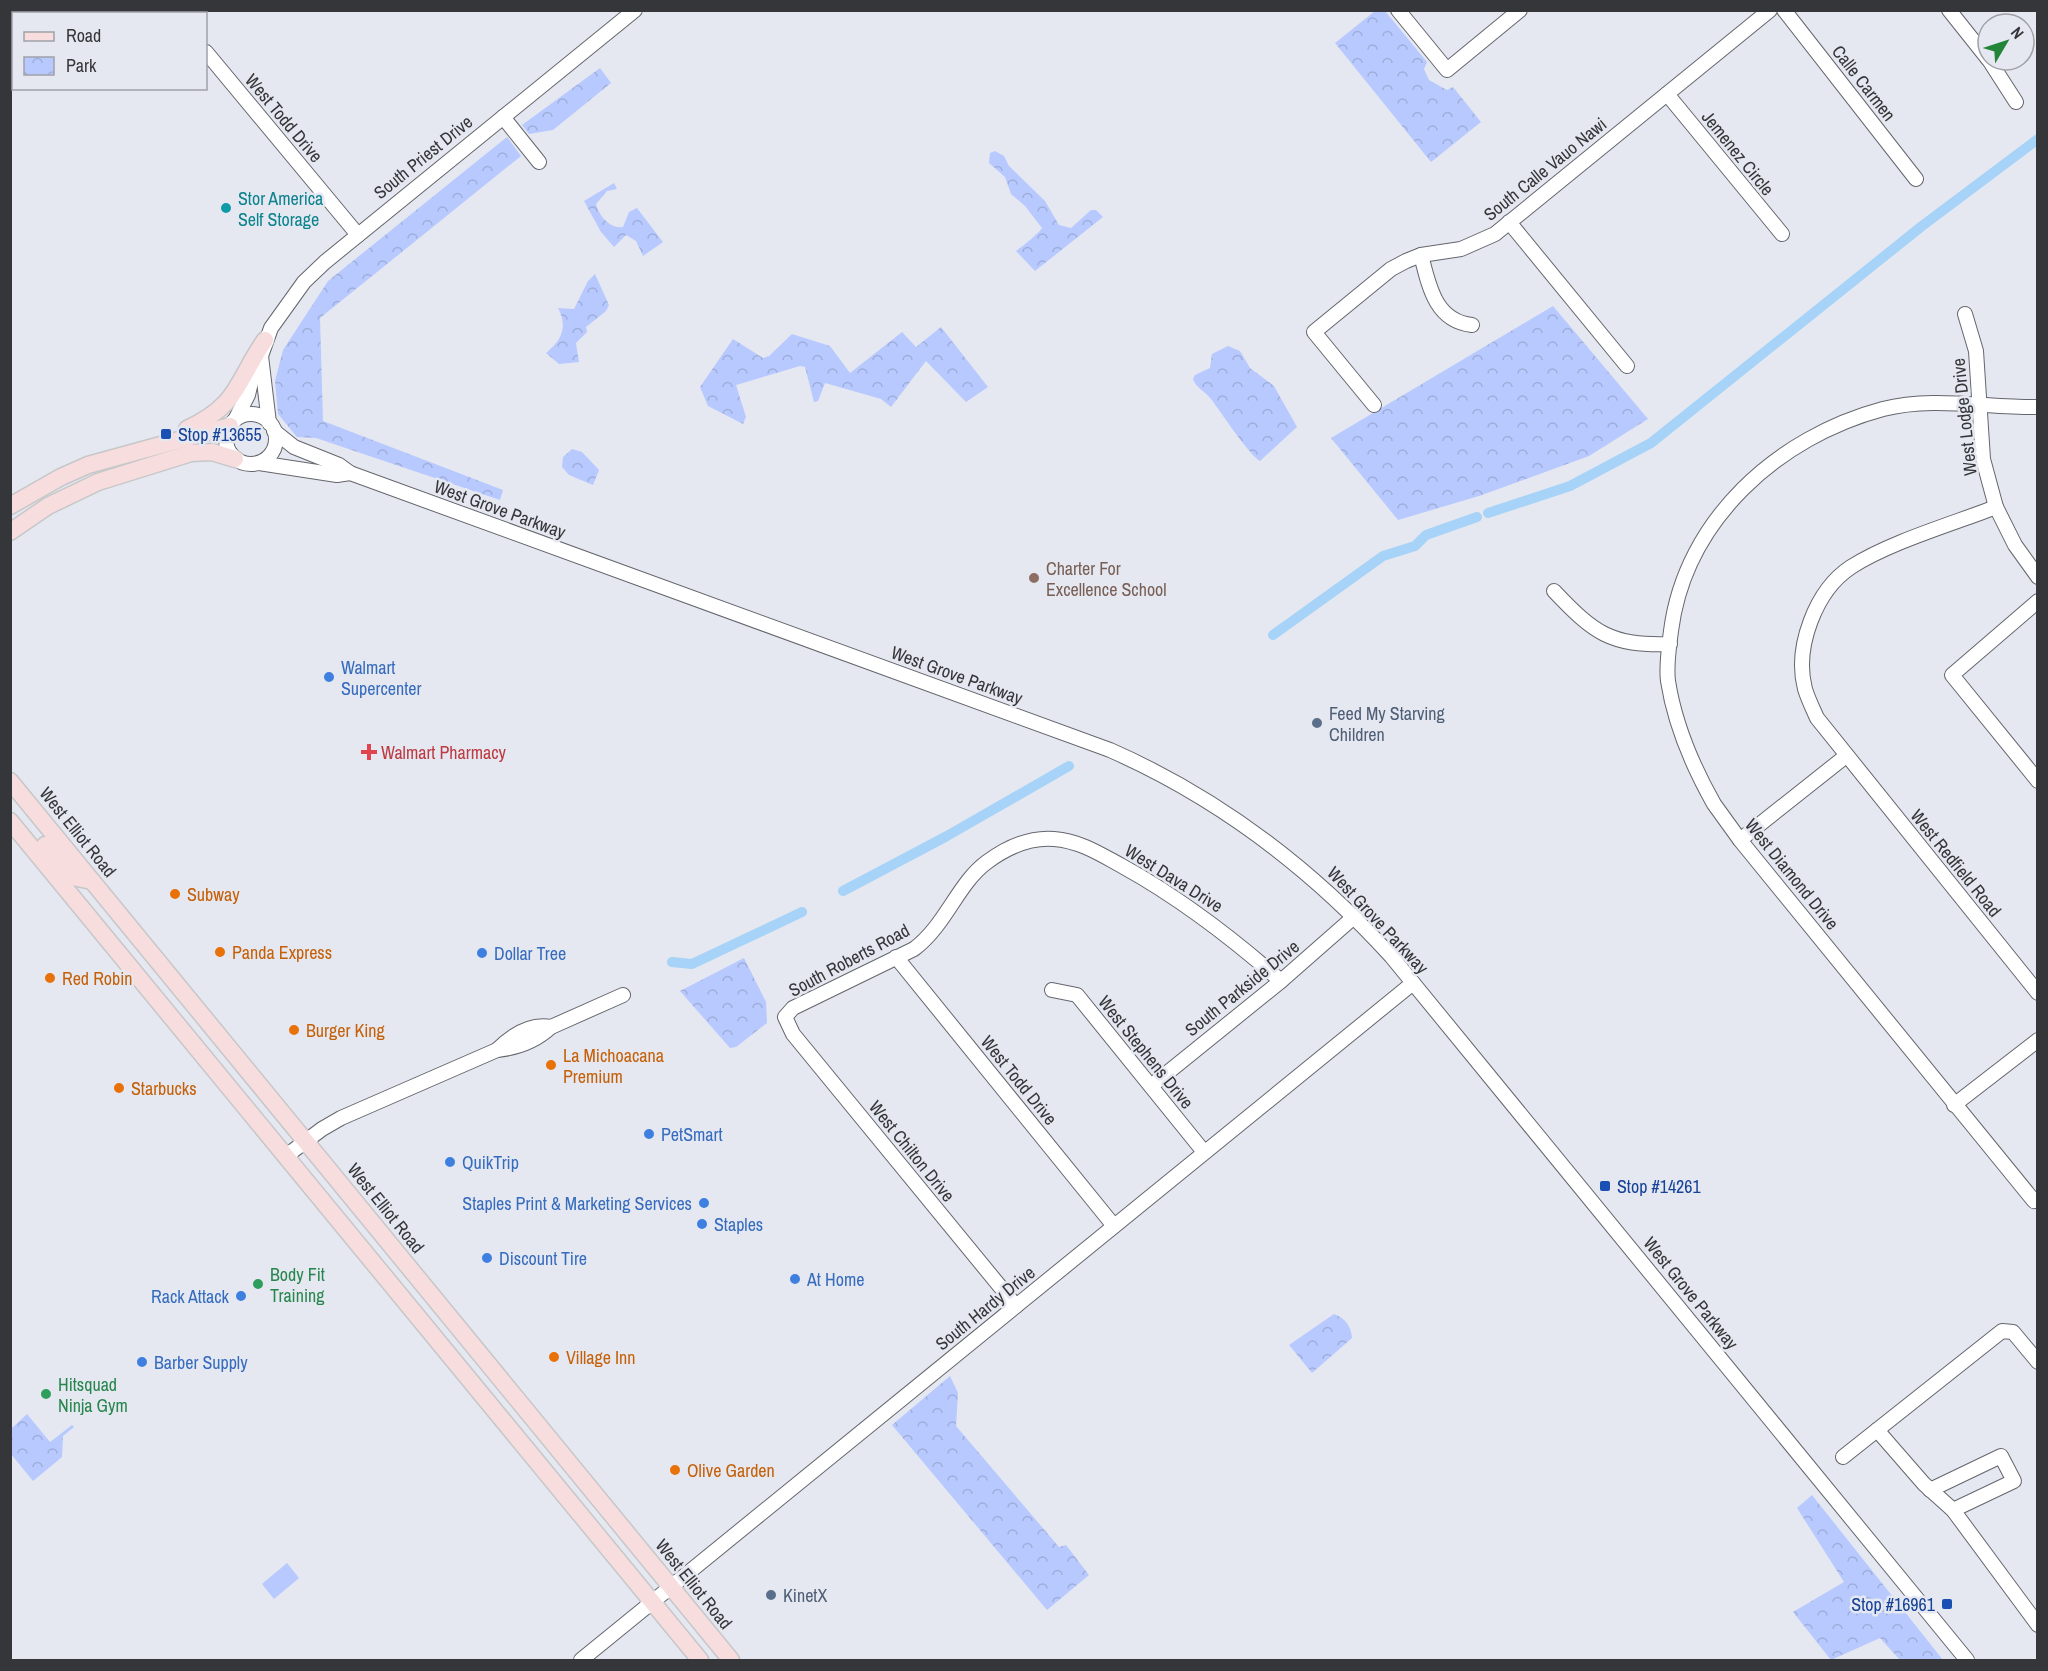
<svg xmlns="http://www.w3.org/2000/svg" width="2048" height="1671" font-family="'Archivo Narrow',sans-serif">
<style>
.park{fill:url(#park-crowns)}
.garden{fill:#b7c9fe}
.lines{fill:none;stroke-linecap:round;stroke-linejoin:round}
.canal{stroke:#a6d3f7;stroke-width:10}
.minor-casing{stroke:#64666d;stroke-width:16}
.major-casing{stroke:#c6c7c8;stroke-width:19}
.minor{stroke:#fff;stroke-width:14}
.major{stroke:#f8dddf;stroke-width:16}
.culture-dot{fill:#0f9aa8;stroke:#e5e8f0;stroke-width:2}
.transit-dot{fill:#1a4fb4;stroke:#e5e8f0;stroke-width:2}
.education-dot{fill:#8d6e63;stroke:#e5e8f0;stroke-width:2}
.shop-dot{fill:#3f7fe0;stroke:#e5e8f0;stroke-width:2}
.service-dot{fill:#5c6f8a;stroke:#e5e8f0;stroke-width:2}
.health-dot{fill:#e0444e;stroke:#e5e8f0;stroke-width:2}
.food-dot{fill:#e8710a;stroke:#e5e8f0;stroke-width:2}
.leisure-dot{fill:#2e9e5b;stroke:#e5e8f0;stroke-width:2}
.labels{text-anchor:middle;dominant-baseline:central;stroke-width:5;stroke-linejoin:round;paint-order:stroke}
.street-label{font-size:18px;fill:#353639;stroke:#e5e8f0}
.culture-label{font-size:18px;fill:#0d838f;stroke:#e5e8f0;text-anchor:start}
.transit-label{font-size:18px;fill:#164399;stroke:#e5e8f0;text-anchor:start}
.education-label{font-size:18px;fill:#785e54;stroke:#e5e8f0;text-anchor:start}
.shop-label{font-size:18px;fill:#366cbe;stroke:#e5e8f0;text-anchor:start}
.service-label{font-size:18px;fill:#4e5e75;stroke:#e5e8f0;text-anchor:start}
.health-label{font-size:18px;fill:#be3a42;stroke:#e5e8f0;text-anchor:start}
.food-label{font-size:18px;fill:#c56008;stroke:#e5e8f0;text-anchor:start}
.leisure-label{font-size:18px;fill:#27864d;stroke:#e5e8f0;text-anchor:start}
</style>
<defs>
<pattern id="park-crowns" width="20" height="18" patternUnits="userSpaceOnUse" patternTransform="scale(1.5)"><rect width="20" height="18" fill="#b7c9fe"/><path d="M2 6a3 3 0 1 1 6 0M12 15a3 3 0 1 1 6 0" fill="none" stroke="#9eadda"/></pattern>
</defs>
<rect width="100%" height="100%" fill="#e5e8f0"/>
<g class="park">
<path d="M1375 11H1385L1427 62 1424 69 1429 80 1447 90 1453 87 1481 122 1431 162 1335 43Z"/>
<path d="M600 68 611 83 553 130 529 134 522 125Z"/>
<path d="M507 137 521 156 320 318 323 421 503 490 500 500 316 438 297 437 278 414 275 381 283 350 328 281Z"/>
<path d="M995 151 1004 156 1009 166 1045 201 1059 225 1071 228 1091 210H1096L1103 217 1035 271 1016 251C1022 247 1039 233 1042 228L1025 206 1011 194 1005 177 989 163 990 153Z"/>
<path d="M614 183 617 189 607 191 596 204C599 216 610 229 623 227L629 212 637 208 663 242 643 256 636 241 626 235 614 247 601 232 584 201Z"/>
<path d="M595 274 609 305 606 311 586 327 587 332 576 343 579 362 559 364 546 353C562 340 568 327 558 308L574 309 588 281Z"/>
<path d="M1553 306 1648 419 1589 456 1479 496 1398 520 1331 438Z"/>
<path d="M941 327 988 387 966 402 926 361 891 407 881 399 825 383 818 401 814 402 805 367 800 366 736 385 746 417 743 424 708 406 700 387 733 339 763 358 769 356 792 334 830 346 850 373 902 332 916 347Z"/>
<path d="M1228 346 1240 351 1250 368 1274 386 1297 427 1260 461C1249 455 1221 412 1211 399 1205 391 1196 388 1193 379L1195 375 1210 368 1212 354Z"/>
<path d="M572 449 582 452 599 470 593 485 569 475 562 467 563 457Z"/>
<path d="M744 958 766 1002 767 1023 736 1047 730 1048 680 991Z"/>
<path d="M1334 1314C1345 1318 1351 1326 1352 1338L1312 1373 1289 1345Z"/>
<path d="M950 1376 958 1393 956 1426 1059 1547 1066 1545 1089 1575 1047 1610 892 1425Z"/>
<path d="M27 1414 50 1442 72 1425 74 1427 63 1436 62 1457 33 1481 11 1454V1429Z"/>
<path d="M1812 1495 1943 1660H1900L1880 1638 1831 1660 1793 1612 1844 1582 1797 1508Z"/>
</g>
<path class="garden" d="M287 1563 299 1578 274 1599 262 1584Z"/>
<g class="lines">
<g class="canal">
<path d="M1488 513 1570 486 1651 443 1922 226 2038 139"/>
<path d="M1273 635 1383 556 1415 546 1426 535 1477 517"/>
<path d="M843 891 947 836 1069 766"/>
<path d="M672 962 692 964 802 912"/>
</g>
<g class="minor-casing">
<g id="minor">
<path d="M171 10 174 14"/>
<path d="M1398 10 1447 70 1520 10"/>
<path d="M1784 10 1916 179"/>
<path d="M1949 10 1988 59"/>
<path d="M206 52 358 235"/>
<path d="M1989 60 2016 102"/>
<path d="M1667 94 1782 234"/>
<path d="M503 117 539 162"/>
<path d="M1509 222 1627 366"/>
<path d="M1421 255C1429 286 1435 321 1472 325"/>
<path d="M1965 314 1976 351 1983 459 1996 507 2015 545 2038 577"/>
<path d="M261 356 269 423"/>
<path d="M1374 405 1314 332 1391 269 1406 261 1421 255 1461 249 1495 234 1770 10"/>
<path d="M2038 407C1988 408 1932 396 1883 409 1778 437 1685 520 1671 631 1669 647 1666 665 1668 681 1675 726 1692 765 1714 804L1740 840 2034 1201 2038 1199"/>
<circle cx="251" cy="439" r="25"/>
<path d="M235 420 248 395 255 365 261 356 271 328 304 282 325 262 635 10"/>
<path d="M274 431 294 447 339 465 350 473 1110 750C1219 798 1311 868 1391 956L1967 1660"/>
<path d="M259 463 337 475 350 473"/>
<path d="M1996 507C1952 524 1890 542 1851 567 1816 590 1794 647 1805 689 1808 699 1813 709 1817 718L2038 993"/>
<path d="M1554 591C1594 633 1610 646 1670 644"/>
<path d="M2038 601 1952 675 2038 781"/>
<path d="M1740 840 1846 756"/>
<path d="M896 957 1114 1226"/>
<path d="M1052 990 1077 995 1204 1152"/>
<path d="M497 1050C511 1036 530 1023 551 1027"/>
<path d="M1151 1086 1281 981 1355 916"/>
<path d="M1954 1105 2038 1040"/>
<path d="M286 1156 322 1129 341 1118 497 1050C517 1048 536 1041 551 1027L623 995"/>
<path d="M1016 1306 793 1034 785 1017 793 1008 914 949C946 925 958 883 987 862 1006 848 1030 837 1054 839 1080 841 1100 854 1122 866 1180 898 1231 937 1281 981"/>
<path d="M1877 1430 1924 1484 1953 1510 2038 1625"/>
<path d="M1843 1457 2002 1331 2013 1332 2038 1362"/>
<path d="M1930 1490 2001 1456 2014 1481 1953 1510"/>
<path d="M581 1660 1413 983"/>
</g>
</g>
<g class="major-casing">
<g id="major">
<path d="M187 429C239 405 236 382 265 340"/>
<path d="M10 506 61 477 88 465 230 426"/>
<path d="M10 532 48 506 98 482 191 453 212 452 235 459"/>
<path d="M10 781 731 1660"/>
<path d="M10 821 700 1660"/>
<path d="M45 845 72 877 92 881"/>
</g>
</g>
<use href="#minor" class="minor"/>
<use href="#major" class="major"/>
</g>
<circle class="culture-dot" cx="226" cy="208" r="6"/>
<g class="transit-dot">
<rect x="160" y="428" width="12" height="12" rx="3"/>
<rect x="1599" y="1180" width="12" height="12" rx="3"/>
<rect x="1941" y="1598" width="12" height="12" rx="3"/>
</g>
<circle class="education-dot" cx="1034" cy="578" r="6"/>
<g class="shop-dot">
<circle cx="329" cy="677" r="6"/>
<circle cx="482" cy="953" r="6"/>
<circle cx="649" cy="1134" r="6"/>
<circle cx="450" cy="1162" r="6"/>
<circle cx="704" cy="1203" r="6"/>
<circle cx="702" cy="1224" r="6"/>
<circle cx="487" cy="1258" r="6"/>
<circle cx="795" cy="1279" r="6"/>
<circle cx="241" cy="1296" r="6"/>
<circle cx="142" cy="1362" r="6"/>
</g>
<g class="service-dot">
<circle cx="1317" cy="723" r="6"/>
<circle cx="771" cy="1595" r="6"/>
</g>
<path class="health-dot" d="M366 743h6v6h6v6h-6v6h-6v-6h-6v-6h6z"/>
<g class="food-dot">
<circle cx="175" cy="894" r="6"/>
<circle cx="220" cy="952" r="6"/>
<circle cx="50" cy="978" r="6"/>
<circle cx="294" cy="1030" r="6"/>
<circle cx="551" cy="1065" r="6"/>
<circle cx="119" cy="1088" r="6"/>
<circle cx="554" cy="1357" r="6"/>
<circle cx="675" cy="1470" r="6"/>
</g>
<g class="leisure-dot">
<circle cx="258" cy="1284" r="6"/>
<circle cx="46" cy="1394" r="6"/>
</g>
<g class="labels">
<g class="street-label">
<text transform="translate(1864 83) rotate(52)">Calle Carmen</text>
<text transform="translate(284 118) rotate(50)">West Todd Drive</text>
<text transform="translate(1738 153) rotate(51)">Jemenez Circle</text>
<text transform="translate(423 157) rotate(-39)">South Priest Drive</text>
<text transform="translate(1545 169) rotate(-39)">South Calle Vauo Nawi</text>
<text transform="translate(1964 417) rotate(-96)">West Lodge Drive</text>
<text transform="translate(500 509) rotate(20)">West Grove Parkway</text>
<text transform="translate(957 675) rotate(20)">West Grove Parkway</text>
<text transform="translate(78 832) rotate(51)">West Elliot Road</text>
<text transform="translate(1956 863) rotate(51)">West Redfield Road</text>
<text transform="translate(1792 874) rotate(51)">West Diamond Drive</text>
<text transform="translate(1174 878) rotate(32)">West Dava Drive</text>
<text transform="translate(1378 920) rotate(47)">West Grove Parkway</text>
<text transform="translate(849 960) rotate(-28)">South Roberts Road</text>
<text transform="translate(1242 988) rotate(-39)">South Parkside Drive</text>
<text transform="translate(1146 1052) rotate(51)">West Stephens Drive</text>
<text transform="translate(1019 1080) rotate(51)">West Todd Drive</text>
<text transform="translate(912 1151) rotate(51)">West Chilton Drive</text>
<text transform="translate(386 1208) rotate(51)">West Elliot Road</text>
<text transform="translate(1691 1293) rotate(51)">West Grove Parkway</text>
<text transform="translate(985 1308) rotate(-39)">South Hardy Drive</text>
<text transform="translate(694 1584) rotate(51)">West Elliot Road</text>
</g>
<g class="culture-label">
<text x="238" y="198">Stor America<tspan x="238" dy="21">Self Storage</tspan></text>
</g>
<g class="transit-label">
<text x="178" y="434">Stop #13655</text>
<text x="1617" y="1186">Stop #14261</text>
<text x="1935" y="1604" text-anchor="end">Stop #16961</text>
</g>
<g class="education-label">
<text x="1046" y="568">Charter For<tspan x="1046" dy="21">Excellence School</tspan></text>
</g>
<g class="shop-label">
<text x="341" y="667">Walmart<tspan x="341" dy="21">Supercenter</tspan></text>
<text x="494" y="953">Dollar Tree</text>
<text x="661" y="1134">PetSmart</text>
<text x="462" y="1162">QuikTrip</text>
<text x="692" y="1203" text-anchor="end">Staples Print &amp; Marketing Services</text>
<text x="714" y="1224">Staples</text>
<text x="499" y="1258">Discount Tire</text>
<text x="807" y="1279">At Home</text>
<text x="229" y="1296" text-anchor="end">Rack Attack</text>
<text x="154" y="1362">Barber Supply</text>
</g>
<g class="service-label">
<text x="1329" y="713">Feed My Starving<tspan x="1329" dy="21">Children</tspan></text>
<text x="783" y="1595">KinetX</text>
</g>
<g class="health-label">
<text x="381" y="752">Walmart Pharmacy</text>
</g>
<g class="food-label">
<text x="187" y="894">Subway</text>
<text x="232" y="952">Panda Express</text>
<text x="62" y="978">Red Robin</text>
<text x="306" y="1030">Burger King</text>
<text x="563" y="1055">La Michoacana<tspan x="563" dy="21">Premium</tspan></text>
<text x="131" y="1088">Starbucks</text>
<text x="566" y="1357">Village Inn</text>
<text x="687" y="1470">Olive Garden</text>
</g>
<g class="leisure-label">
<text x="270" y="1274">Body Fit<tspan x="270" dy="21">Training</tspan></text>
<text x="58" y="1384">Hitsquad<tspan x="58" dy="21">Ninja Gym</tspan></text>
</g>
</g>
<rect width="2048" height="1671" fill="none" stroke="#353639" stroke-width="24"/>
<rect x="12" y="12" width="195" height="78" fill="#e5e8f0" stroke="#9fa1a7" stroke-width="1.5"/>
<rect x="24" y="32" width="30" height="9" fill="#f8dddf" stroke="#9fa1a7" stroke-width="1.5"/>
<text x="66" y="42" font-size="18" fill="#353639">Road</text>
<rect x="24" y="57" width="30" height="18" fill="url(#park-crowns)" stroke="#9fa1a7" stroke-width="1.5"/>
<text x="66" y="72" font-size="18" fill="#353639">Park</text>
<g transform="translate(2006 42) rotate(51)"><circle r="28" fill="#e5e8f0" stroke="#9fa1a7" stroke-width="1.5"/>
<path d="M0-4.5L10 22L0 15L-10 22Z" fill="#228538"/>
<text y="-9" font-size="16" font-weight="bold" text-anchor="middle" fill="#353639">N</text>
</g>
</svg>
